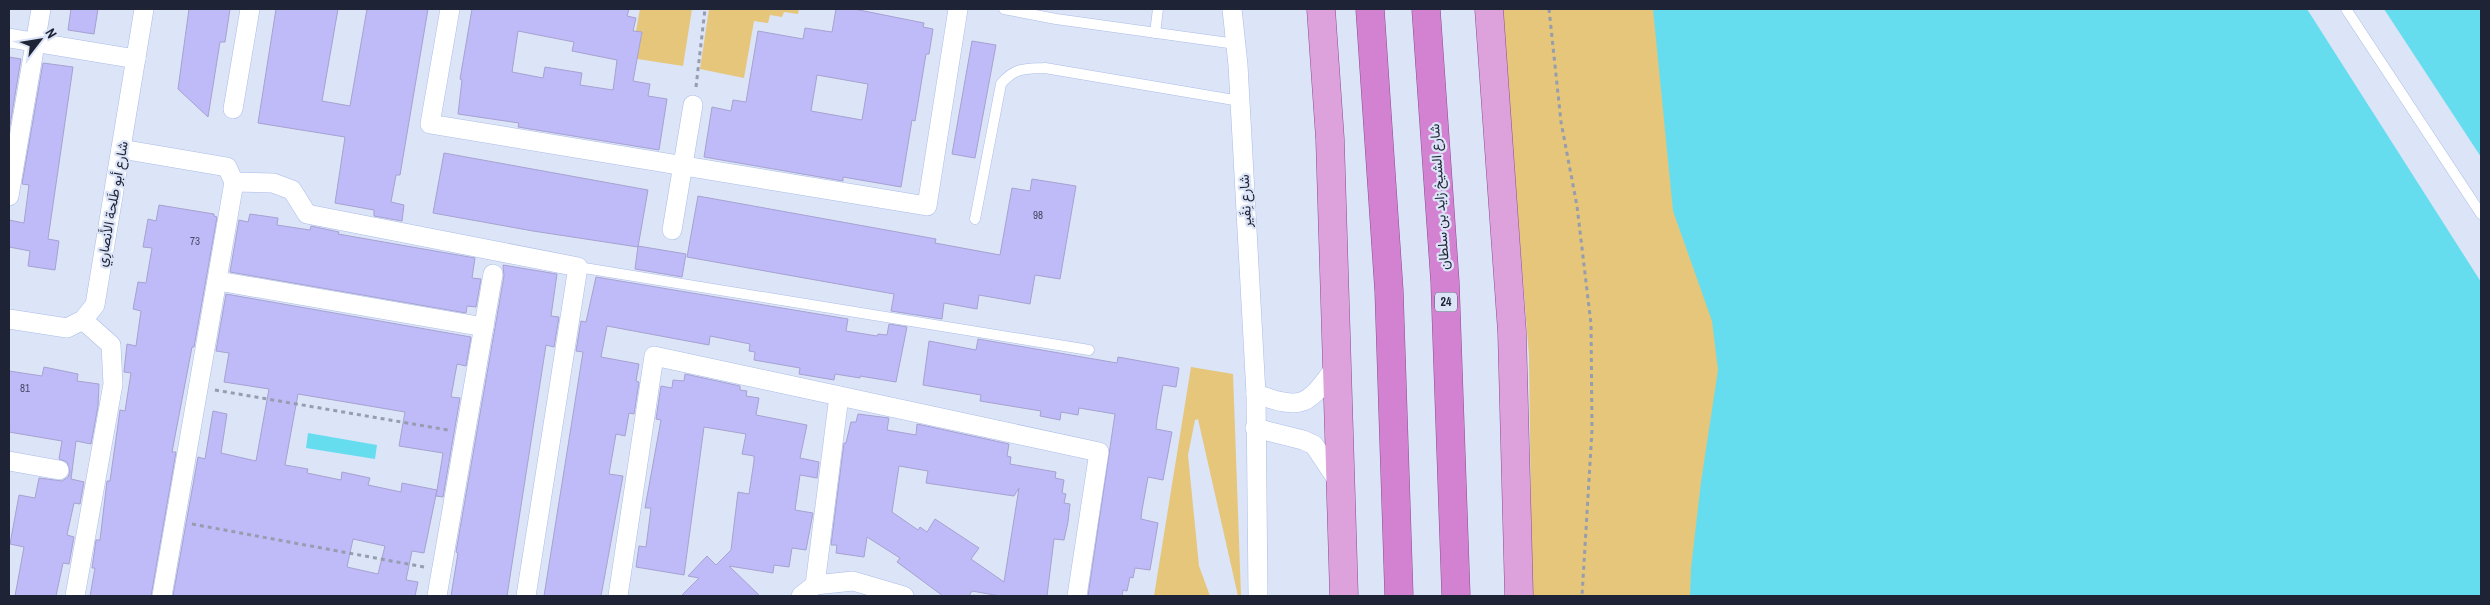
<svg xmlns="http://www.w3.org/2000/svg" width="2490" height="605" font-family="'Archivo Narrow',Vazirmatn,sans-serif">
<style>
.green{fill:#e5c67a}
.water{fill:#66ddef}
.building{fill:#bfbaf8;stroke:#a6a2d1;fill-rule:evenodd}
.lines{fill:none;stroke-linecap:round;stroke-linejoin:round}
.service-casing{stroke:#aabce9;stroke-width:11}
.minor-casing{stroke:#aabce9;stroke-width:20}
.primary-casing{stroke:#8b4d92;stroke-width:29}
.trunk-casing{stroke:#8b4d92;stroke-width:29}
.path{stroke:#969daf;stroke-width:3;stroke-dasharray:4 4;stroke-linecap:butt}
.service{stroke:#fff;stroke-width:10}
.minor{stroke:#fff;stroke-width:19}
.primary{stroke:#dda1dc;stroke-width:28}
.trunk{stroke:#d282d0;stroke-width:28}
.labels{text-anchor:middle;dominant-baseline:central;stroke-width:4.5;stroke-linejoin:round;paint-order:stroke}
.number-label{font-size:11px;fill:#464a66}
.shield{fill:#dce4f7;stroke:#575e6f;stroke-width:1}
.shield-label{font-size:12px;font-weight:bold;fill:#1e2435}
.street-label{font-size:14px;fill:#1e2435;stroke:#dce4f7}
</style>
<rect width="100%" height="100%" fill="#dce4f7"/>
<g class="green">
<path d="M640 9H692L683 66 631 58Z"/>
<path d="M709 9H799L798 14 784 12 782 17 770 15 768 23 754 21 744 78 700 69Z"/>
<path d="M1501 9H1819L2355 596H1532L1529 356Z"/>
<path d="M1191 367 1233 374 1241 596H1238L1198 419 1195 420 1188 455 1199 566 1210 596H1154Z"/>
</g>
<g class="water">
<path d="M1653 9H2307L2481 282V596H1690L1691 568 1701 482 1718 370 1712 321 1673 211Z"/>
<path d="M2384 9H2481V157Z"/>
<path d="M308 433 377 445 375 459 306 448Z"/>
</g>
<g class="building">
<path d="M71 9H98L94 34 68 30Z"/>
<path d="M189 9H230L225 42H220L208 117 178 89Z"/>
<path d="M276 9H338L322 101 350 106 367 9H428L400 175H396L391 202 404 205 402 221 374 216V210L335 203 345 137 258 123Z"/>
<path d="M472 9H629L627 16 636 18 633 31 642 32 633 81 650 84 648 96 667 99 659 150 518 127 519 123 458 114 462 80 460 79ZM518 31 574 42 572 51 617 60 613 90 580 85 582 73 545 67 543 78 512 72Z"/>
<path d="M836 9H854L924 23 923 27 933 29 929 54H926L915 121 912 120 901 187 843 177V181L704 157 712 107 731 111 733 100 746 102 758 31 803 39 805 28 832 32ZM817 75 868 84 862 120 811 111Z"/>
<path d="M972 41 996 45 975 158 952 154Z"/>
<path d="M9 57 21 59 9 131Z"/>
<path d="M43 63 73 67 48 239 59 241 55 270 28 266 30 251 9 247V220L24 223 29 185 22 184Z"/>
<path d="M444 153 648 190 638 247 533 231 433 213Z"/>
<path d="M1032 179 1076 186 1060 279 1035 275 1030 304 979 295 977 309 944 303 942 319 891 311 894 294 687 257 698 196 936 239 935 243 1000 255 1012 188 1030 191Z"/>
<path d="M159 205 214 214V216L217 217 194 347H192L172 452H176L151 596H90L95 568H92L96 540H100L107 481H110L120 410 125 411 131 373 124 372 127 344 136 346 141 311 133 309 138 282 146 283 152 248 143 247 148 219 156 221Z"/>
<path d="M250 214 278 218 277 225 310 230 311 226 339 232 338 234 475 258 472 278 481 279 476 307 467 306 466 313 230 272 239 220 248 222Z"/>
<path d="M638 246 686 254 682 277 635 269Z"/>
<path d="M503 265 557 274 551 316 559 317 554 347 546 345 507 596H451L458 553 456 552 504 276Z"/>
<path d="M596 277 848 319 846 331 877 336 878 334 887 335 889 324 907 327 896 382 860 376V378L835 374 834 380 799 374 800 368 754 360 755 352 749 351 750 344 710 336 709 345 607 326 601 357 639 364 636 381 639 382 634 414 629 413 625 436 616 434 609 474 623 476 601 596H544L583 352 576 351 581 321 586 322Z"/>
<path d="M226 294 471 337 466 366 457 364 451 397 460 398 443 497 436 496 437 490 424 553 412 551 406 580 418 582 415 596H173L198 457 205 459 213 411 227 414 221 453 256 461 269 389 224 382 229 353 216 351ZM298 394 405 412 399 446 443 453 437 490 402 483 401 492 368 485 370 478 342 472 341 480 307 473 308 469 285 465ZM353 539 385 546 378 574 347 567Z"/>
<path d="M978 339 1117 363 1118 357 1179 368 1176 387 1163 385 1157 420 1156 429 1172 432 1163 480 1148 477 1142 510 1141 519 1158 523 1150 570 1135 568 1133 578 1130 577 1127 591 1123 590 1122 596H1088L1115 414 1079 408 1078 415 1061 412 1060 420 1040 416 1041 411 980 401 981 395 923 385 929 341 976 350Z"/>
<path d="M44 367 78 374 77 381 99 384 98 406 91 444 76 441 71 479 84 482 80 504 74 503 67 535 74 537 69 564 63 563 56 596H15L24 547 10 544 19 495 35 498 39 478 62 481 68 477 70 472 67 462 59 459 62 441 9 432V371L42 376Z"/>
<path d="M685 374 740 386V390L747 391 746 396 759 398 756 415 807 425 800 458 819 462 817 478 800 475 795 510 813 513 806 550 792 548 789 567 774 565 773 573 729 566 760 596H681L699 578 688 576 707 556 716 565 731 550 738 492 749 494 754 461V456L742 454 746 434 704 427 684 575 636 567 639 546 646 547 650 516 651 508H645L661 420 656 419 661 386 672 388 673 380 684 381Z"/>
<path d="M858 414 889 418 887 430 916 435 917 424 1009 444 1007 456 1011 457 1010 464 1056 472 1055 478 1064 480 1062 493 1066 494 1064 503 1070 504 1068 522 1064 540 1054 539 1047 596H1000L972 591 969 596H943L897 562 900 558 867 537 864 557 836 553 837 545H831L844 443H846L851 422H856ZM899 466 928 471 926 483 1014 496 1019 488 1004 582 971 559 979 548 935 519 927 532 920 527 918 530 892 512Z"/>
</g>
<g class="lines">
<g class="service-casing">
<g id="service">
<path d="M1004 9 1056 19 1236 44"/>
<path d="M2346 9 2481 214"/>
<path d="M1155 33 1158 9"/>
<path d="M975 219 1001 84C1015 67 1025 69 1045 68L1240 101"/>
<path d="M578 267 1089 350"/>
</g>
</g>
<g class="minor-casing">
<g id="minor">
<path d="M450 9 430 124 927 206 958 9"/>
<path d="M1232 9 1238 65 1256 394 1258 596"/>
<path d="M9 38 136 59"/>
<path d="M233 109 250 9"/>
<path d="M121 149 227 167 234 182 162 596"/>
<path d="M234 182 273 183 292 190 307 214 578 267 526 596"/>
<path d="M9 196 41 9"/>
<path d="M672 230 693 105"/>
<path d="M218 281 484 327"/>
<path d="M9 319 67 328 83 320 95 305 144 9"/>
<path d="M1256 394C1304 411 1308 405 1337 365"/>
<path d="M1255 428 1303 440 1314 445 1340 484"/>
<path d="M9 461 59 470"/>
<path d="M815 585 839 396"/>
<path d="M75 596 113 384 111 345 83 320"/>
<path d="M437 596 493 274"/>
<path d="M618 596 654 356 1099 452 1077 596"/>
<path d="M801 596 815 585 853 581 904 596"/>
</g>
</g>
<g class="primary-casing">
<g id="primary">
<path d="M1321 9 1330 139 1344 596"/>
<path d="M1489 9 1512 332 1519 596"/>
</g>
</g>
<g class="trunk-casing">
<g id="trunk">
<path d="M1370 9 1389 291 1399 596"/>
<path d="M1426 9 1445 282 1456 596"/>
</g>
</g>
<g class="path">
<path d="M1549 9 1561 122 1577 206 1591 324 1592 430 1582 596"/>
<path d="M696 87 705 9"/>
<path d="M215 390 448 430"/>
<path d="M192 524 424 567"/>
</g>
<use href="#service" class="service"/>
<use href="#minor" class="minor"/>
<use href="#primary" class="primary"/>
<use href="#trunk" class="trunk"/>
</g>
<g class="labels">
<g class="number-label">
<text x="1038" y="215">98</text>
<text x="195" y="241">73</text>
<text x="25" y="388">81</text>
</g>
<rect class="shield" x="1435" y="292.5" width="22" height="19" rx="4"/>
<g class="shield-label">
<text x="1446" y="302">24</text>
</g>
<g class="street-label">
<text transform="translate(1439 197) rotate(-94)">شارع الشيخ زايد بن سلطان</text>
<text transform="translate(1245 201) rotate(-93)">شارع نِفَير</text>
<text transform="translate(112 204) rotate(-80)">شارع أبو طَلحة الأَنصارِي</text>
</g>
</g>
<rect width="2490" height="605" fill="none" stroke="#1e2435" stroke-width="20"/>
<g transform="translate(40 40) rotate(59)" stroke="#dce4f7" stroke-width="4" paint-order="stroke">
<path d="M0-4L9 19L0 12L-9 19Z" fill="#1e2435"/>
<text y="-8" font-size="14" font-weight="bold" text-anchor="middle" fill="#1e2435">N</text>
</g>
</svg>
